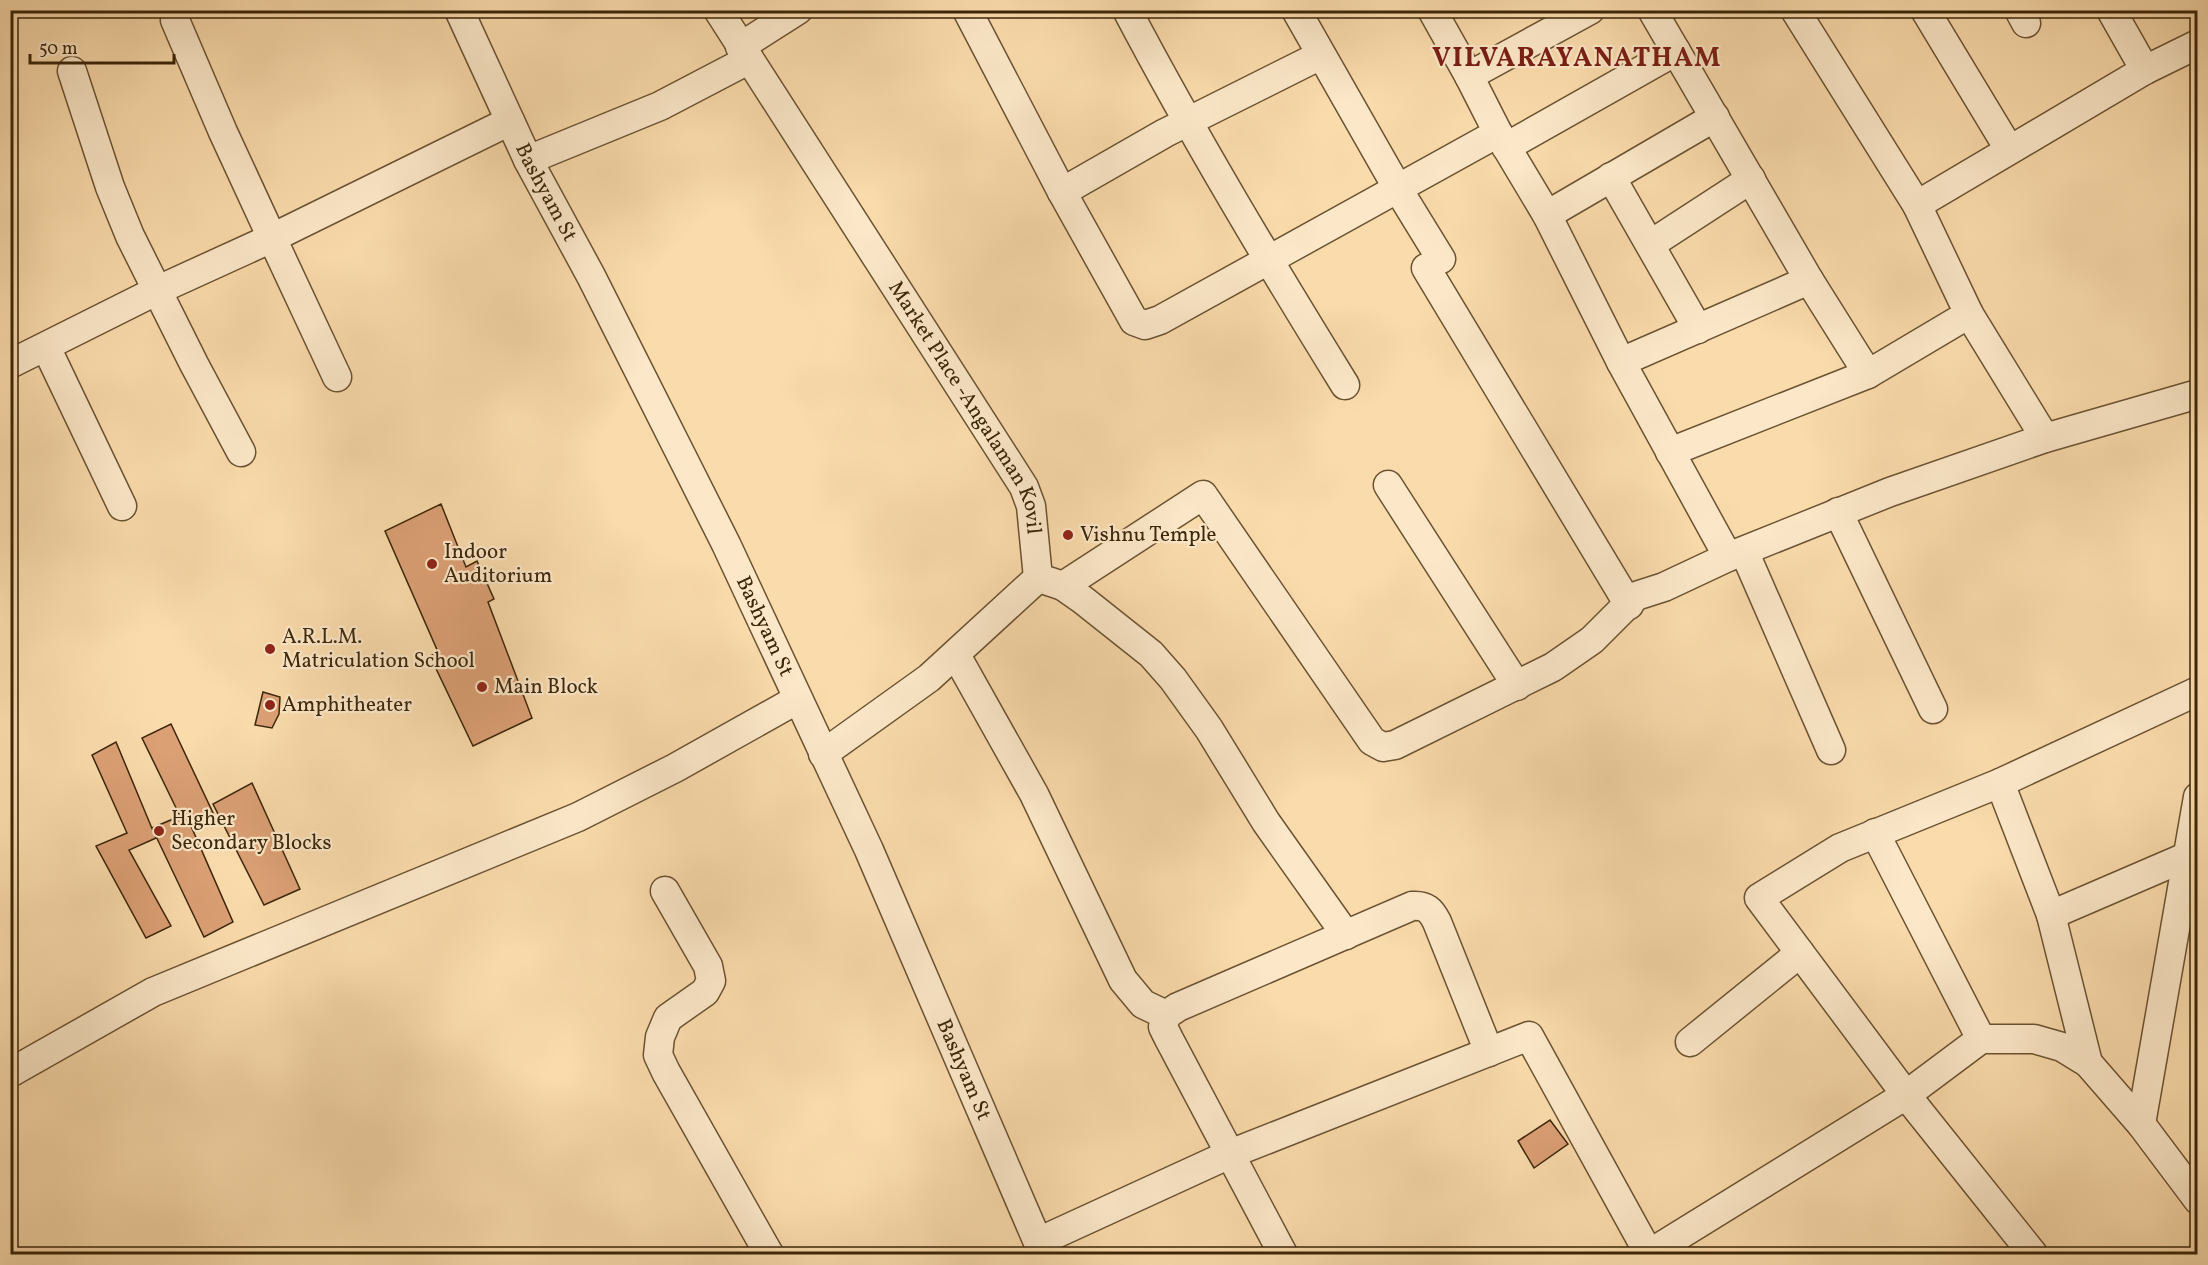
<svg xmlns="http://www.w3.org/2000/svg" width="2208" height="1265" font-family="Vollkorn,serif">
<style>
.building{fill:#dca075;stroke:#3b2609;stroke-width:1.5}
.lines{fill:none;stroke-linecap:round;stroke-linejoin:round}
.minor-casing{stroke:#6b5332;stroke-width:31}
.minor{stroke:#fce8c9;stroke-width:28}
.poi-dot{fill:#8f2418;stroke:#fce8c9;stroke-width:2}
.labels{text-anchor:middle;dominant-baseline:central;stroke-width:4.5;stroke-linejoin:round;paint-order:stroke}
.street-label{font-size:21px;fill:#3b2609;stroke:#fce8c9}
.poi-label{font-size:21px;fill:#3b2609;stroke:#fce8c9;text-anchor:start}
.district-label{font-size:27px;font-weight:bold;letter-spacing:1.5px;fill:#7a1f14;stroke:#fce8c9}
</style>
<rect width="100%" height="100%" fill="#fadbac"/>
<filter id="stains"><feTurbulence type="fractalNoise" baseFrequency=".00333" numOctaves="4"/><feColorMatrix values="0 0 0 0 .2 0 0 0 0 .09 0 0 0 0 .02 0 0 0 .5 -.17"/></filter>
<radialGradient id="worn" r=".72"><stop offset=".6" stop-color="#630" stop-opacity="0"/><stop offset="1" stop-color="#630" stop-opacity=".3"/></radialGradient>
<g class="building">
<path d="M441 504 466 567 477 561 494 599 488 602 532 718 473 746 430 656 438 652 385 531Z"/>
<path d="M263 692 280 697 279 714 272 728 255 725Z"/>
<path d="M171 724 214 815 191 826 233 922 204 937 152 828 180 816 142 738Z"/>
<path d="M116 742 156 838 129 850 171 926 146 938 96 846 127 833 92 755Z"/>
<path d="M252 783 300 889 264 905 213 804Z"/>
<path d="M1550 1120 1568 1144 1534 1168 1518 1141Z"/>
</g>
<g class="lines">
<g class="minor-casing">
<g id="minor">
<path id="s1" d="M459 10 528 160 591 276 726 544 869 850 1043 1254"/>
<path id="s2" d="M718 10 1024 487 1031 506 1038 578 929 678 823 754"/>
<path d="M967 10 1062 192 1134 321 1145 325 1160 320 1498 133 1469 76 1432 10"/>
<path d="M1127 10C1195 139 1269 262 1345 385"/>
<path d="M1296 10 1398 189 1441 259"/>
<path d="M1652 10 1809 280 1868 374"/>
<path d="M1795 10 1917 205"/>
<path d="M1925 10 2009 149"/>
<path d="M2019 10 2026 23"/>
<path d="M2111 10 2145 70"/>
<path d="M175 20 223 132 272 238 510 121"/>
<path d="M740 47 798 10"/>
<path d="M72 71 110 187 130 236 194 364 241 452"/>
<path d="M1469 76 1590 10"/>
<path d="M1498 133 1547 215 1621 362 1728 557"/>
<path d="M1506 147 1676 51"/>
<path d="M528 160 660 106 748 60"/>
<path d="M1611 177 1698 329"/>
<path d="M1062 192 1165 133 1321 55"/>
<path d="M1547 215 1715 117"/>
<path d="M1651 244 1751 179"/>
<path d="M1426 268 1629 605"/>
<path d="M46 347 122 506"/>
<path d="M1621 362 1809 280"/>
<path d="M10 364 158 290 272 238 337 377"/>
<path d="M2045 438 1969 314 1917 205 2145 70 2198 44"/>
<path d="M1670 452 1868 374 1969 314"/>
<path d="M1388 485 1517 686"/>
<path d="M1838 512 1933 709"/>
<path d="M1744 551 1831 750"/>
<path d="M1048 581 1063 586 1083 600 1151 654 1173 679 1209 729 1266 822 1346 935"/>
<path d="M1063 586 1203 495 1372 741 1383 747 1395 745 1553 667 1592 640 1636 596 1664 587 1728 557 1890 492 2045 438 2198 394"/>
<path d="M956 655 1034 794 1123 980 1143 1004 1166 1015"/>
<path d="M2000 783 2051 915 2088 1063"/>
<path d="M1875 833 1981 1039"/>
<path d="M665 891 708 966 711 981 705 992 668 1018 660 1037 658 1055 666 1072 769 1254"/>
<path d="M2051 915 2188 856"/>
<path d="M1690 1042 1800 953"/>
<path d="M10 1073 153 992 578 817 675 768 798 699"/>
<path d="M2141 1124 2198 797"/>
<path d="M1038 1242 1230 1154 1529 1036 1649 1254"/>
<path d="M1283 1254 1169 1039 1163 1027 1166 1015 1178 1007 1412 906C1426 905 1431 910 1437 922L1489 1052"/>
<path d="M1649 1254 1906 1095 1981 1039H2034L2062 1047 2088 1063 2141 1124 2198 1200"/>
<path d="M2033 1254 1906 1095 1759 898 1840 848 2000 783 2198 691"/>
</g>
</g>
<use href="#minor" class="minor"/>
</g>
<g class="poi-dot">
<circle cx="1068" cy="535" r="6"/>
<circle cx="432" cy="564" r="6"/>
<circle cx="270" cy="649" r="6"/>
<circle cx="482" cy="687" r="6"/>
<circle cx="270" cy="705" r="6"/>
<circle cx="159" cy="831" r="6"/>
</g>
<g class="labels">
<g class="street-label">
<text stroke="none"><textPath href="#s1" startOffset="202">Bashyam St</textPath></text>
<text stroke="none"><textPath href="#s2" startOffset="470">Market Place -Angalaman Kovil</textPath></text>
<text stroke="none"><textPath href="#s1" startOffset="688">Bashyam St</textPath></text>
<text stroke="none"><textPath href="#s1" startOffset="1174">Bashyam St</textPath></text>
</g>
<g class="poi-label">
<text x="1080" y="535">Vishnu Temple</text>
<text x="444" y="552">Indoor<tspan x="444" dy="24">Auditorium</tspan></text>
<text x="282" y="637">A.R.L.M.<tspan x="282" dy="24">Matriculation School</tspan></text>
<text x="494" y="687">Main Block</text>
<text x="282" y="705">Amphitheater</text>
<text x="171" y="819">Higher<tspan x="171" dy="24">Secondary Blocks</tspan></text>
</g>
<g class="district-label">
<text x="1577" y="59">VILVARAYANATHAM</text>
</g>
</g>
<rect width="2208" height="1265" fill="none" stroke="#fadbac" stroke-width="36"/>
<rect x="12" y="12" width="2184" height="1241" fill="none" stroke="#3b2609" stroke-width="3"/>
<rect x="18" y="18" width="2172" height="1229" fill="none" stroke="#3b2609" stroke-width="1.5"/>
<path d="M30 54v9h144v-9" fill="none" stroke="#3b2609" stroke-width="3"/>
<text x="39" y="54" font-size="18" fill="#3b2609" stroke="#fce8c9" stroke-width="4.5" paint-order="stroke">50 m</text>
<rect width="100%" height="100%" filter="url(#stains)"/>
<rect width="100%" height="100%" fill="url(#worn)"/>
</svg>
